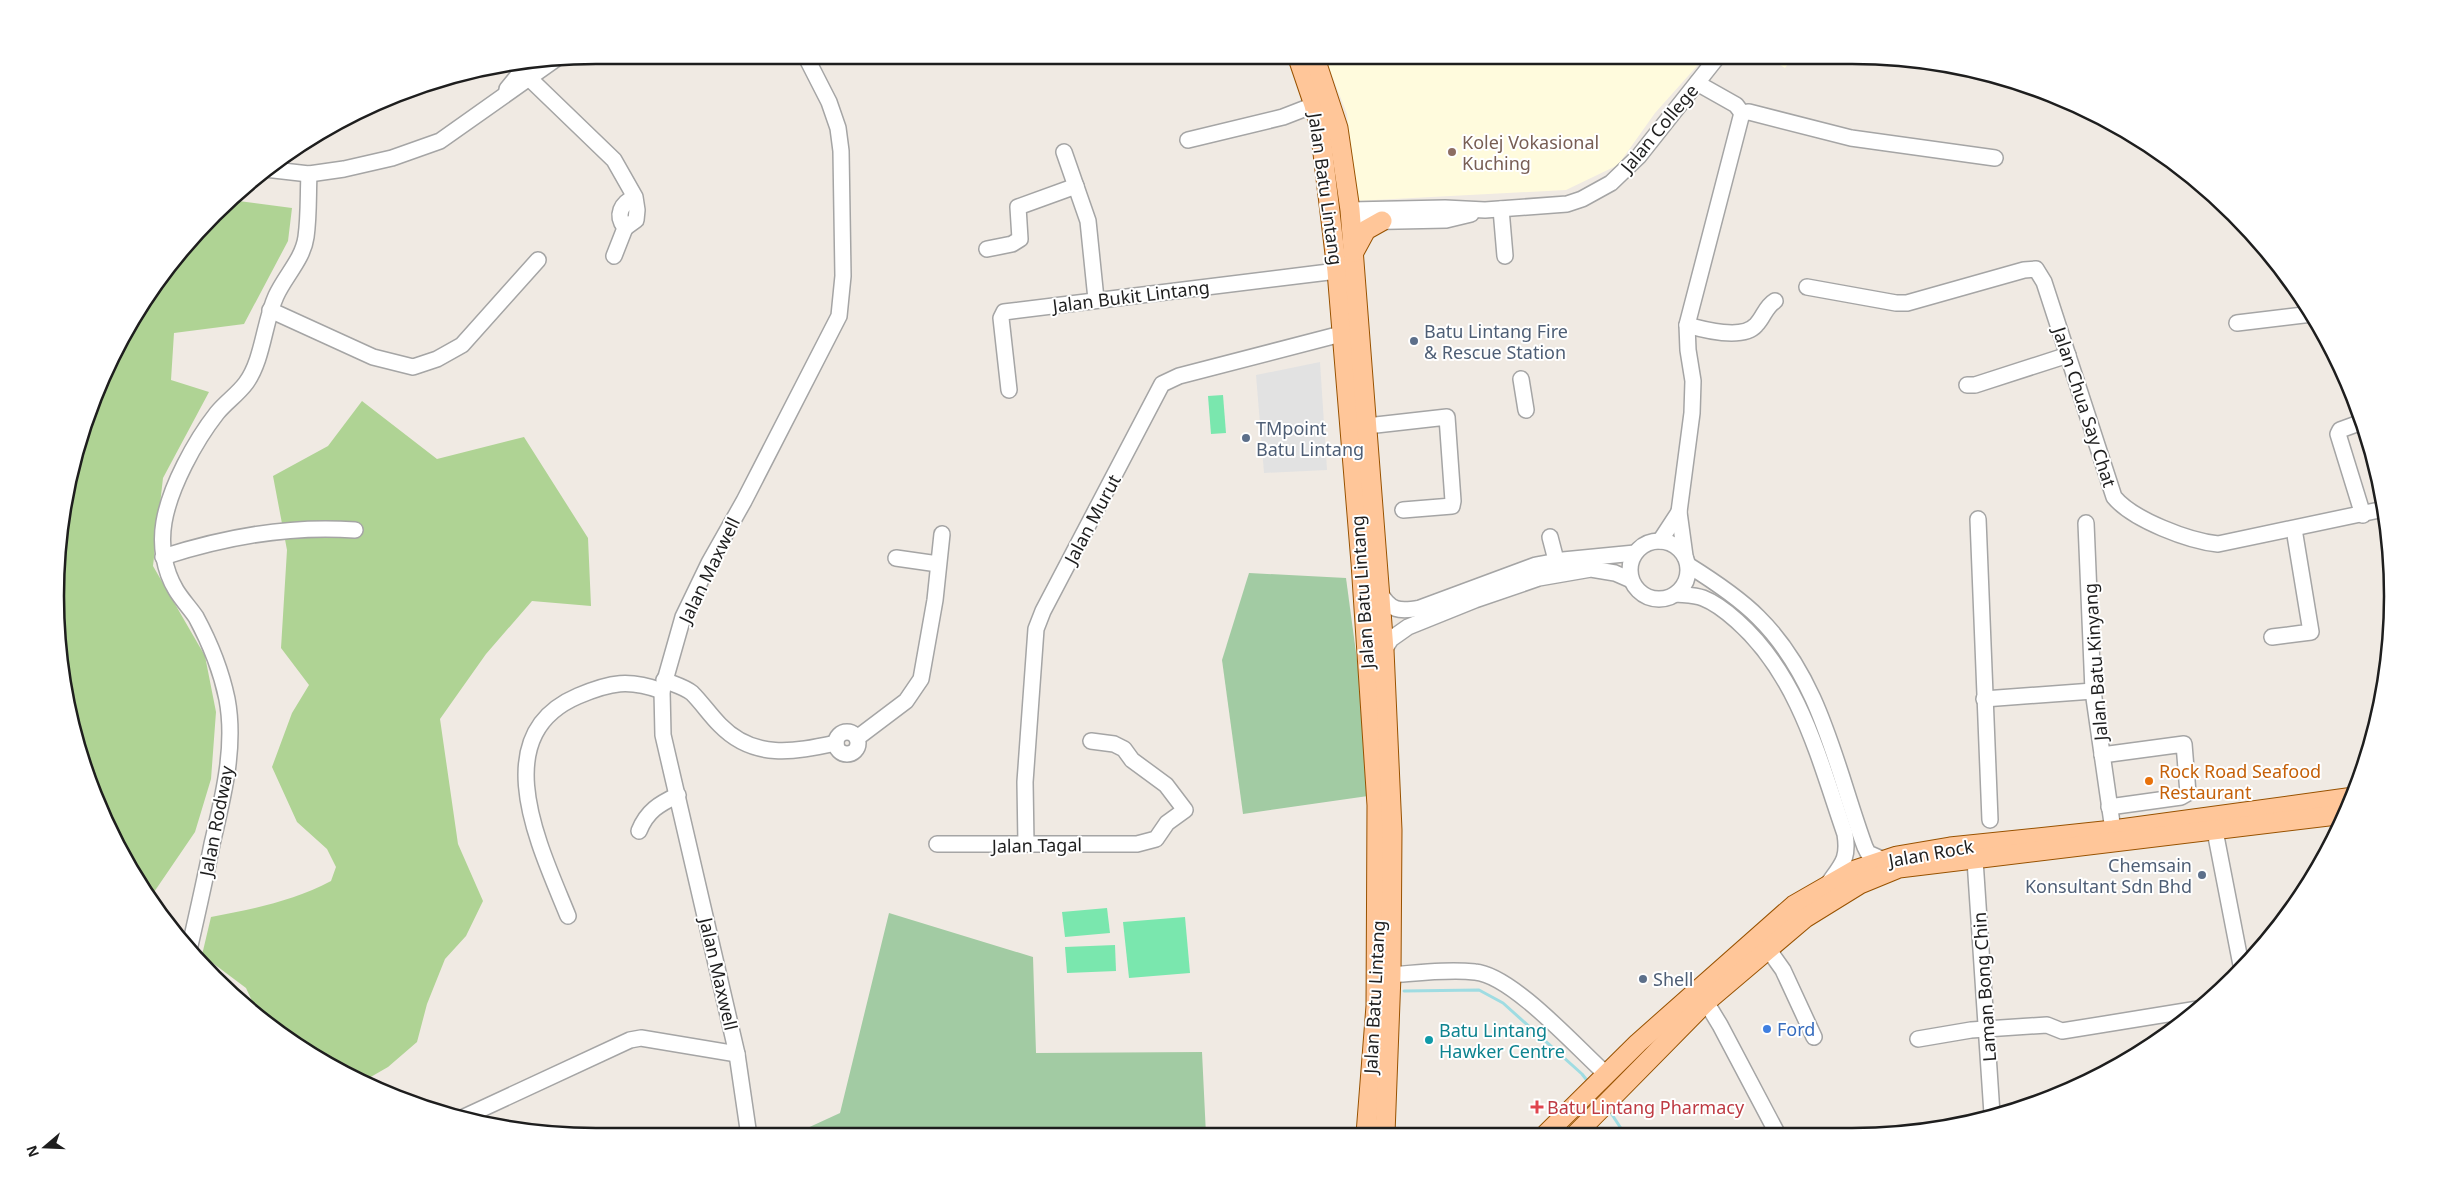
<svg xmlns="http://www.w3.org/2000/svg" width="2448" height="1192" font-family="'Noto Sans',sans-serif">
<style>
.education{fill:#fffbdd}
.forest{fill:#afd394}
.cemetery{fill:#a2cba3}
.pitch{fill:#7ae7ae}
.parking{fill:#e2e2e2}
.lines{fill:none;stroke-linecap:round;stroke-linejoin:round}
.stream{stroke:#9fdce2;stroke-width:3}
.minor-casing{stroke:#a5a5a5;stroke-width:18}
.major-casing{stroke:#985200;stroke-width:21}
.minor{stroke:#fff;stroke-width:15}
.major{stroke:#ffc699;stroke-width:19}
.education-dot{fill:#8d6e63;stroke:#fff;stroke-width:2}
.service-dot{fill:#5c6f8a;stroke:#fff;stroke-width:2}
.food-dot{fill:#e8710a;stroke:#fff;stroke-width:2}
.shop-dot{fill:#3f7fe0;stroke:#fff;stroke-width:2}
.culture-dot{fill:#0f9aa8;stroke:#fff;stroke-width:2}
.health-dot{fill:#e0444e;stroke:#fff;stroke-width:2}
.labels{text-anchor:middle;dominant-baseline:central;stroke-width:4;stroke-linejoin:round;paint-order:stroke}
.street-label{font-size:18px;fill:#1e1e1e;stroke:#fff}
.education-label{font-size:18px;fill:#785e54;stroke:#fff;text-anchor:start}
.service-label{font-size:18px;fill:#4e5e75;stroke:#fff;text-anchor:start}
.food-label{font-size:18px;fill:#c56008;stroke:#fff;text-anchor:start}
.shop-label{font-size:18px;fill:#366cbe;stroke:#fff;text-anchor:start}
.culture-label{font-size:18px;fill:#0d838f;stroke:#fff;text-anchor:start}
.health-label{font-size:18px;fill:#be3a42;stroke:#fff;text-anchor:start}
.rim{fill:none;stroke:#1e1e1e;stroke-width:2.5}
</style>
<rect width="100%" height="100%" fill="#f0eae3"/>
<g class="education">
<path d="M1324 55H1704L1705 57 1655 113 1618 165 1566 190 1356 201 1347 114Z"/>
<path d="M1763 55H1795L1785 68Z"/>
</g>
<g class="forest">
<path d="M231 200 292 208 288 241 244 324 174 333 171 380 209 392 163 478 153 566 205 656 216 712 211 779 195 832 150 898 111 836 84 770 60 667 56 561 65 490 96 389 146 296 189 239Z"/>
<path d="M362 401 437 459 524 437 588 538 591 606 532 601 486 654 440 719 458 844 483 901 466 936 445 959 427 1004 417 1042 388 1067 362 1082 295 1046 259 1016 246 988 202 955 211 917C253 909 293 901 331 881L336 867 327 849 297 822 272 767 292 713 309 685 281 648 287 550 273 476 328 446Z"/>
</g>
<g class="cemetery">
<path d="M1249 573 1346 578 1366 727 1368 796 1243 814 1222 660Z"/>
<path d="M889 913 1033 957 1036 1053 1202 1052 1206 1135 790 1136 840 1113Z"/>
</g>
<g class="pitch">
<path d="M1223 395 1226 433 1211 434 1208 396Z"/>
<path d="M1107 908 1110 933 1065 937 1062 912Z"/>
<path d="M1185 917 1190 973 1129 978 1123 922Z"/>
<path d="M1115 945 1116 971 1067 973 1065 947Z"/>
</g>
<path class="parking" d="M1320 362 1327 470 1264 473 1256 375Z"/>
<g class="lines">
<g class="stream">
<path d="M1404 991 1479 990 1503 1003 1582 1074 1589 1083"/>
<path d="M1609 1110 1624 1133"/>
</g>
<g class="minor-casing">
<g id="minor">
<path d="M530 79 614 160 635 197 637 210 636 220 625 228C615 215 621 203 635 197"/>
<path d="M1697 83 1736 105 1742 113"/>
<path d="M507 89 529 62"/>
<path d="M1742 113 1749 112 1851 138 1995 158"/>
<path d="M1188 140 1283 117 1314 105"/>
<path d="M1064 152 1088 221 1096 299"/>
<path d="M265 169 309 174 344 169 392 158 440 141 556 59"/>
<path d="M1501 209 1505 256"/>
<path d="M1350 210 1445 208 1485 210 1567 204 1582 199 1611 183 1639 156 1719 55"/>
<path d="M1351 222 1446 220 1471 214"/>
<path d="M987 249 1012 244 1020 239 1018 207 1076 186"/>
<path d="M614 256 625 228"/>
<path d="M1807 287 1896 303H1907L2024 270 2036 269 2044 282 2114 497C2133 520 2189 541 2218 544L2384 509"/>
<path d="M270 310 373 357 413 367 437 359 462 345 538 260"/>
<path d="M2237 323 2312 314"/>
<path d="M1687 325C1704 330 1743 340 1756 325 1764 317 1765 307 1775 301"/>
<path d="M1521 379 1526 410"/>
<path d="M1967 385H1975L2068 355"/>
<path d="M1009 390 1001 318 1004 312 1337 271"/>
<path d="M2362 422 2340 430 2338 434 2363 515"/>
<path d="M1367 426 1447 417 1453 501 1452 506 1403 510"/>
<path d="M1978 519 1990 820"/>
<path d="M2086 523 2093 691 2113 830"/>
<path d="M1550 537 1556 560"/>
<circle cx="1659" cy="570" r="29"/>
<path d="M1660 541 1679 512"/>
<path d="M1685 556 1679 512 1692 413 1693 381 1688 350 1687 325 1742 113"/>
<path d="M163 557C225 537 290 525 355 530"/>
<path d="M896 558 938 564"/>
<path d="M1688 565C1712 580 1738 597 1758 617 1821 679 1836 768 1865 847L1868 853 1884 860"/>
<path d="M1379 591C1390 611 1399 612 1420 608L1536 565 1563 560 1635 553"/>
<path d="M1676 594C1685 595 1695 595 1703 598 1716 603 1727 612 1737 621 1799 676 1819 759 1845 834 1849 859 1842 864 1828 884"/>
<path d="M2272 637 2311 632 2294 529"/>
<path d="M1384 650 1391 639 1408 627 1475 600 1539 578 1591 569 1615 573 1631 580"/>
<path d="M664 680C673 684 685 687 692 693 702 703 710 715 720 725 754 760 794 752 836 743"/>
<path d="M1984 699 2093 691"/>
<circle cx="847" cy="743" r="11"/>
<path d="M857 738 906 701 921 679 935 600 942 534"/>
<path d="M2102 755 2184 744 2188 793 2181 797 2109 807"/>
<path d="M639 831C647 811 659 804 678 795"/>
<path d="M2215 831 2241 965"/>
<path d="M937 844H1137L1156 839 1167 823 1185 810 1166 785 1132 760 1124 749 1114 744 1091 741"/>
<path d="M1026 844 1025 782 1036 629 1043 611 1162 384 1179 376 1341 334"/>
<path d="M1975 860 1992 1114"/>
<path d="M568 916C541 849 484 736 578 696 611 682 629 679 662 691"/>
<path d="M1768 949 1783 970 1814 1037"/>
<path d="M189 950C197 915 205 880 212 844 223 797 236 747 227 699 221 670 210 643 196 617 190 608 182 600 176 590 164 570 160 545 164 522 170 487 195 441 217 413 226 402 238 394 246 383 263 360 264 322 276 296 285 276 303 259 306 237 309 216 308 194 309 174"/>
<path d="M1391 975C1418 973 1448 969 1475 972 1512 975 1577 1048 1606 1074"/>
<path d="M1706 1002 1720 1025 1777 1133"/>
<path d="M1918 1039 1971 1030 2047 1025 2062 1031 2198 1009"/>
<path d="M462 1118 630 1040 641 1038 737 1054"/>
<path d="M749 1136 737 1054 663 735 662 691 683 617 709 563 744 501 839 316 843 276 841 151 838 128 829 102 805 55"/>
</g>
</g>
<g class="major-casing">
<g id="major">
<path d="M1297 55 1314 105 1320 128 1337 271 1361 563 1377 805 1376 1006 1366 1134"/>
<path d="M1314 55 1338 128 1350 210 1384 650 1392 830 1391 975 1385 1134"/>
<path d="M1354 252 1366 230 1382 221"/>
<path d="M1546 1134 1638 1043 1794 905 1855 870 1897 856 1950 847 2113 830 2354 797"/>
<path d="M1576 1134 1706 1002 1805 918 1860 884 1899 868 2345 814"/>
</g>
</g>
<use href="#minor" class="minor"/>
<use href="#major" class="major"/>
</g>
<circle class="education-dot" cx="1452" cy="152" r="5"/>
<g class="service-dot">
<circle cx="1414" cy="341" r="5"/>
<circle cx="1246" cy="438" r="5"/>
<circle cx="2202" cy="875" r="5"/>
<circle cx="1643" cy="979" r="5"/>
</g>
<circle class="food-dot" cx="2149" cy="781" r="5"/>
<circle class="shop-dot" cx="1767" cy="1029" r="5"/>
<circle class="culture-dot" cx="1429" cy="1040" r="5"/>
<path class="health-dot" d="M1534.5 1099.5h5v5h5v5h-5v5h-5v-5h-5v-5h5z"/>
<g class="labels">
<g class="street-label">
<text transform="translate(1659 128) rotate(-50)">Jalan College</text>
<text transform="translate(1326 189) rotate(82)">Jalan Batu Lintang</text>
<text transform="translate(1131 296) rotate(-7)">Jalan Bukit Lintang</text>
<text transform="translate(2085 407) rotate(72)">Jalan Chua Say Chat</text>
<text transform="translate(1092 519) rotate(-62)">Jalan Murut</text>
<text transform="translate(709 570) rotate(-64)">Jalan Maxwell</text>
<text transform="translate(1362 592) rotate(-94)">Jalan Batu Lintang</text>
<text transform="translate(2095 662) rotate(-94)">Jalan Batu Kinyang</text>
<text transform="translate(216 821) rotate(-79)">Jalan Rodway</text>
<text transform="translate(1037 845) rotate(-1)">Jalan Tagal</text>
<text transform="translate(1931 853) rotate(-10)">Jalan Rock</text>
<text transform="translate(719 974) rotate(77)">Jalan Maxwell</text>
<text transform="translate(1984 987) rotate(-94)">Laman Bong Chin</text>
<text transform="translate(1374 997) rotate(-87)">Jalan Batu Lintang</text>
</g>
<g class="education-label">
<text x="1462" y="142">Kolej Vokasional<tspan x="1462" dy="21">Kuching</tspan></text>
</g>
<g class="service-label">
<text x="1424" y="331">Batu Lintang Fire<tspan x="1424" dy="21">&amp; Rescue Station</tspan></text>
<text x="1256" y="428">TMpoint<tspan x="1256" dy="21">Batu Lintang</tspan></text>
<text x="2192" y="865" text-anchor="end">Chemsain<tspan x="2192" dy="21">Konsultant Sdn Bhd</tspan></text>
<text x="1653" y="979">Shell</text>
</g>
<g class="food-label">
<text x="2159" y="771">Rock Road Seafood<tspan x="2159" dy="21">Restaurant</tspan></text>
</g>
<g class="shop-label">
<text x="1777" y="1029">Ford</text>
</g>
<g class="culture-label">
<text x="1439" y="1030">Batu Lintang<tspan x="1439" dy="21">Hawker Centre</tspan></text>
</g>
<g class="health-label">
<text x="1547" y="1107">Batu Lintang Pharmacy</text>
</g>
</g>
<path d="M0 0H2448V1192H0ZM596 64H1852A532 532 0 0 1 2384 596V596A532 532 0 0 1 1852 1128H596A532 532 0 0 1 64 596V596A532 532 0 0 1 596 64Z" fill="#fff" fill-rule="evenodd"/>
<path class="rim" d="M596 64H1852A532 532 0 0 1 2384 596V596A532 532 0 0 1 1852 1128H596A532 532 0 0 1 64 596V596A532 532 0 0 1 596 64Z"/>
<g transform="translate(45 1147) rotate(251)" stroke="#ffffff" stroke-width="4" paint-order="stroke">
<path d="M0-4L9 19L0 12L-9 19Z" fill="#1e1e1e"/>
<text y="-8" font-size="14" font-weight="bold" text-anchor="middle" fill="#1e1e1e">N</text>
</g>
</svg>
